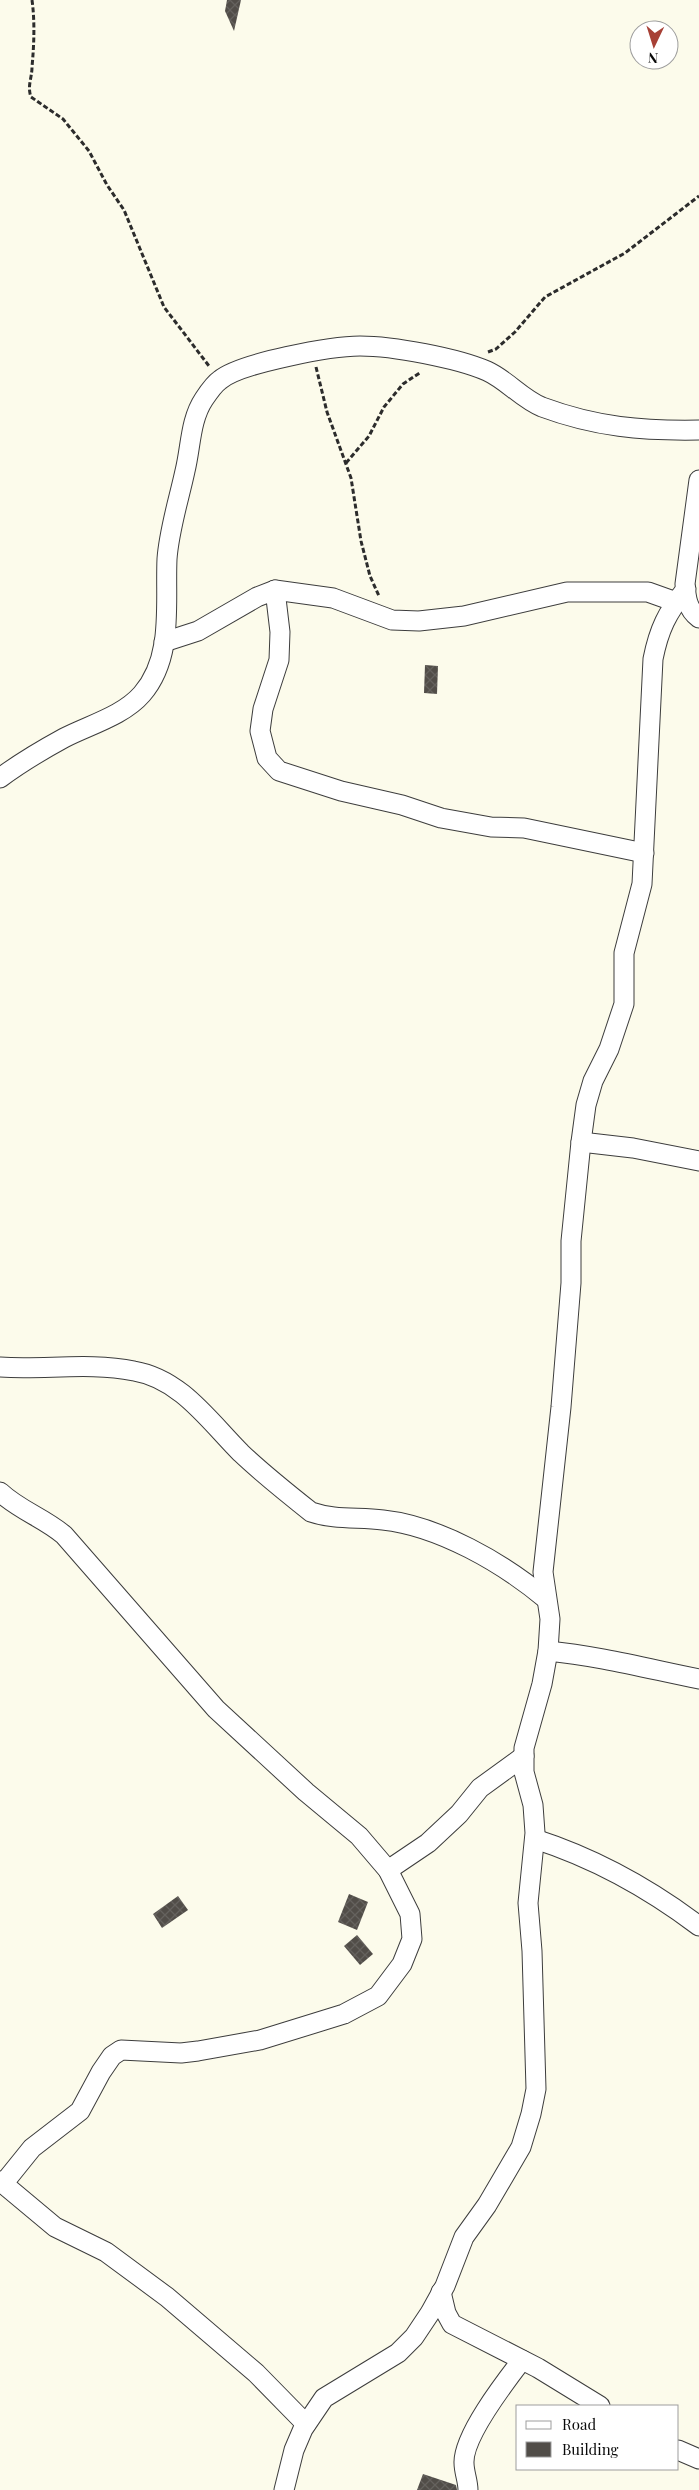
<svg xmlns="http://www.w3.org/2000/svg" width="699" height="2490" font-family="'Playfair Display',serif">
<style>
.building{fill:url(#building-cross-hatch)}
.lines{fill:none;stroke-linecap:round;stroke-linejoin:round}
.minor-casing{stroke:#3d3d3d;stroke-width:21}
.path{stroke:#2c2c2c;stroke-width:3;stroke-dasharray:5 2.5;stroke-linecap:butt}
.minor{stroke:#fff;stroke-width:19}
</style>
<defs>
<pattern id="building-cross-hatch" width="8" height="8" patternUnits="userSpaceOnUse" patternTransform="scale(1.25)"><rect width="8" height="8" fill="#514d48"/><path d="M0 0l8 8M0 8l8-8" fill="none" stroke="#65625e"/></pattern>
</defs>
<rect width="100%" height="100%" fill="#fcfbeb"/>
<g class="building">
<path d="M227 0H241L234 31 225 11Z"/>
<path d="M425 665 438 666 437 694 424 693Z"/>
<path d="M349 1894 368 1902 357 1930 338 1922Z"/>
<path d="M178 1896 188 1910 162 1928 153 1914Z"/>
<path d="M357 1935 373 1954 360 1965 344 1946Z"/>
<path d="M423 2474 456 2485 457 2490H417Z"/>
</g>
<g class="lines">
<g class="minor-casing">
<g id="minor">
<path d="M699 480 685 584C686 597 687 609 699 618"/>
<path d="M275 590 280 632 279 660 263 709 260 731 267 758 279 771 341 791 402 805 441 818 491 827 524 828 644 853"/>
<path d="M164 642 198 631 257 597 275 590 333 598 392 620 419 621 464 616 567 592H648L676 602"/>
<path d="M0 778C20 763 42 750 64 738 89 725 123 716 142 694 174 657 165 604 167 559 169 530 179 499 185 471 191 447 190 420 204 399 208 393 214 384 220 380 240 363 332 346 360 346 393 346 457 358 487 371 507 380 522 399 542 407 596 427 642 431 699 430"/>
<path d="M581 1142 633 1148 699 1161"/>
<path d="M0 1367C44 1370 90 1362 134 1371 181 1379 209 1421 241 1453 263 1474 287 1493 311 1512 334 1520 358 1517 383 1520 439 1526 503 1563 546 1599"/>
<path d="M0 1492C19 1510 44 1518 64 1535L216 1709 306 1792 359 1836 388 1870 410 1914 412 1939 402 1964 378 1996 344 2014 260 2040 198 2051 181 2053 121 2050 112 2056 101 2072 80 2111 32 2148 3 2184"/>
<path d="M548 1651C599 1656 649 1669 699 1679"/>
<path d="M535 1839C594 1858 650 1889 699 1926"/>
<path d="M388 1870 428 1843 459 1814 480 1788 524 1756"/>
<path d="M0 2181 55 2227 106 2252 167 2297 256 2373 306 2424"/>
<path d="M441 2292 446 2313 452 2324 538 2368 600 2406"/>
<path d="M678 2450 699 2459"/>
<path d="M284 2490 294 2450 303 2429 324 2398 398 2353 414 2337 430 2313 445 2286 464 2237 487 2205 521 2147 531 2114 536 2089 532 1951 528 1903 535 1833 533 1805 524 1772V1748L542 1684 548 1651 550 1619 543 1572 561 1407 571 1283V1241L581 1142 586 1105 593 1081 609 1049 624 1004V953L642 884 653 659C659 629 667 613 686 589"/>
<path d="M468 2490C468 2481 464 2472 464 2463 463 2436 505 2382 522 2360"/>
</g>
</g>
<g class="path">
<path d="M32 0C35 22 34 45 32 67 32 78 27 86 31 97L63 119 89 151 107 185 124 210 164 307 209 366"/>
<path d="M488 352 496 349 515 332 545 297 625 253 699 196"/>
<path d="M316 367 327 412 351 478 361 541 370 576 379 596"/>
<path d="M346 463 369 436 384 407 403 384 421 372"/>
</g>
<use href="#minor" class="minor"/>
</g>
<rect x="516" y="2405" width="162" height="65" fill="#ffffff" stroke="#9d9d9d"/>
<rect x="526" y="2421" width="25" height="8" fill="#ffffff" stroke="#9d9d9d"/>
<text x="562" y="2430" font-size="15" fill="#0a0a0a">Road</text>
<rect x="526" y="2442" width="25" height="15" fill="#514d48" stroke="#9d9d9d"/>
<text x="562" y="2455" font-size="15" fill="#0a0a0a">Building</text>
<g transform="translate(654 45) rotate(184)"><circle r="24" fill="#ffffff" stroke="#9d9d9d"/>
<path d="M0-4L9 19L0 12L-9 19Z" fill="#a74036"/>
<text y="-8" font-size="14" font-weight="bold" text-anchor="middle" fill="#0a0a0a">N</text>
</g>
</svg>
